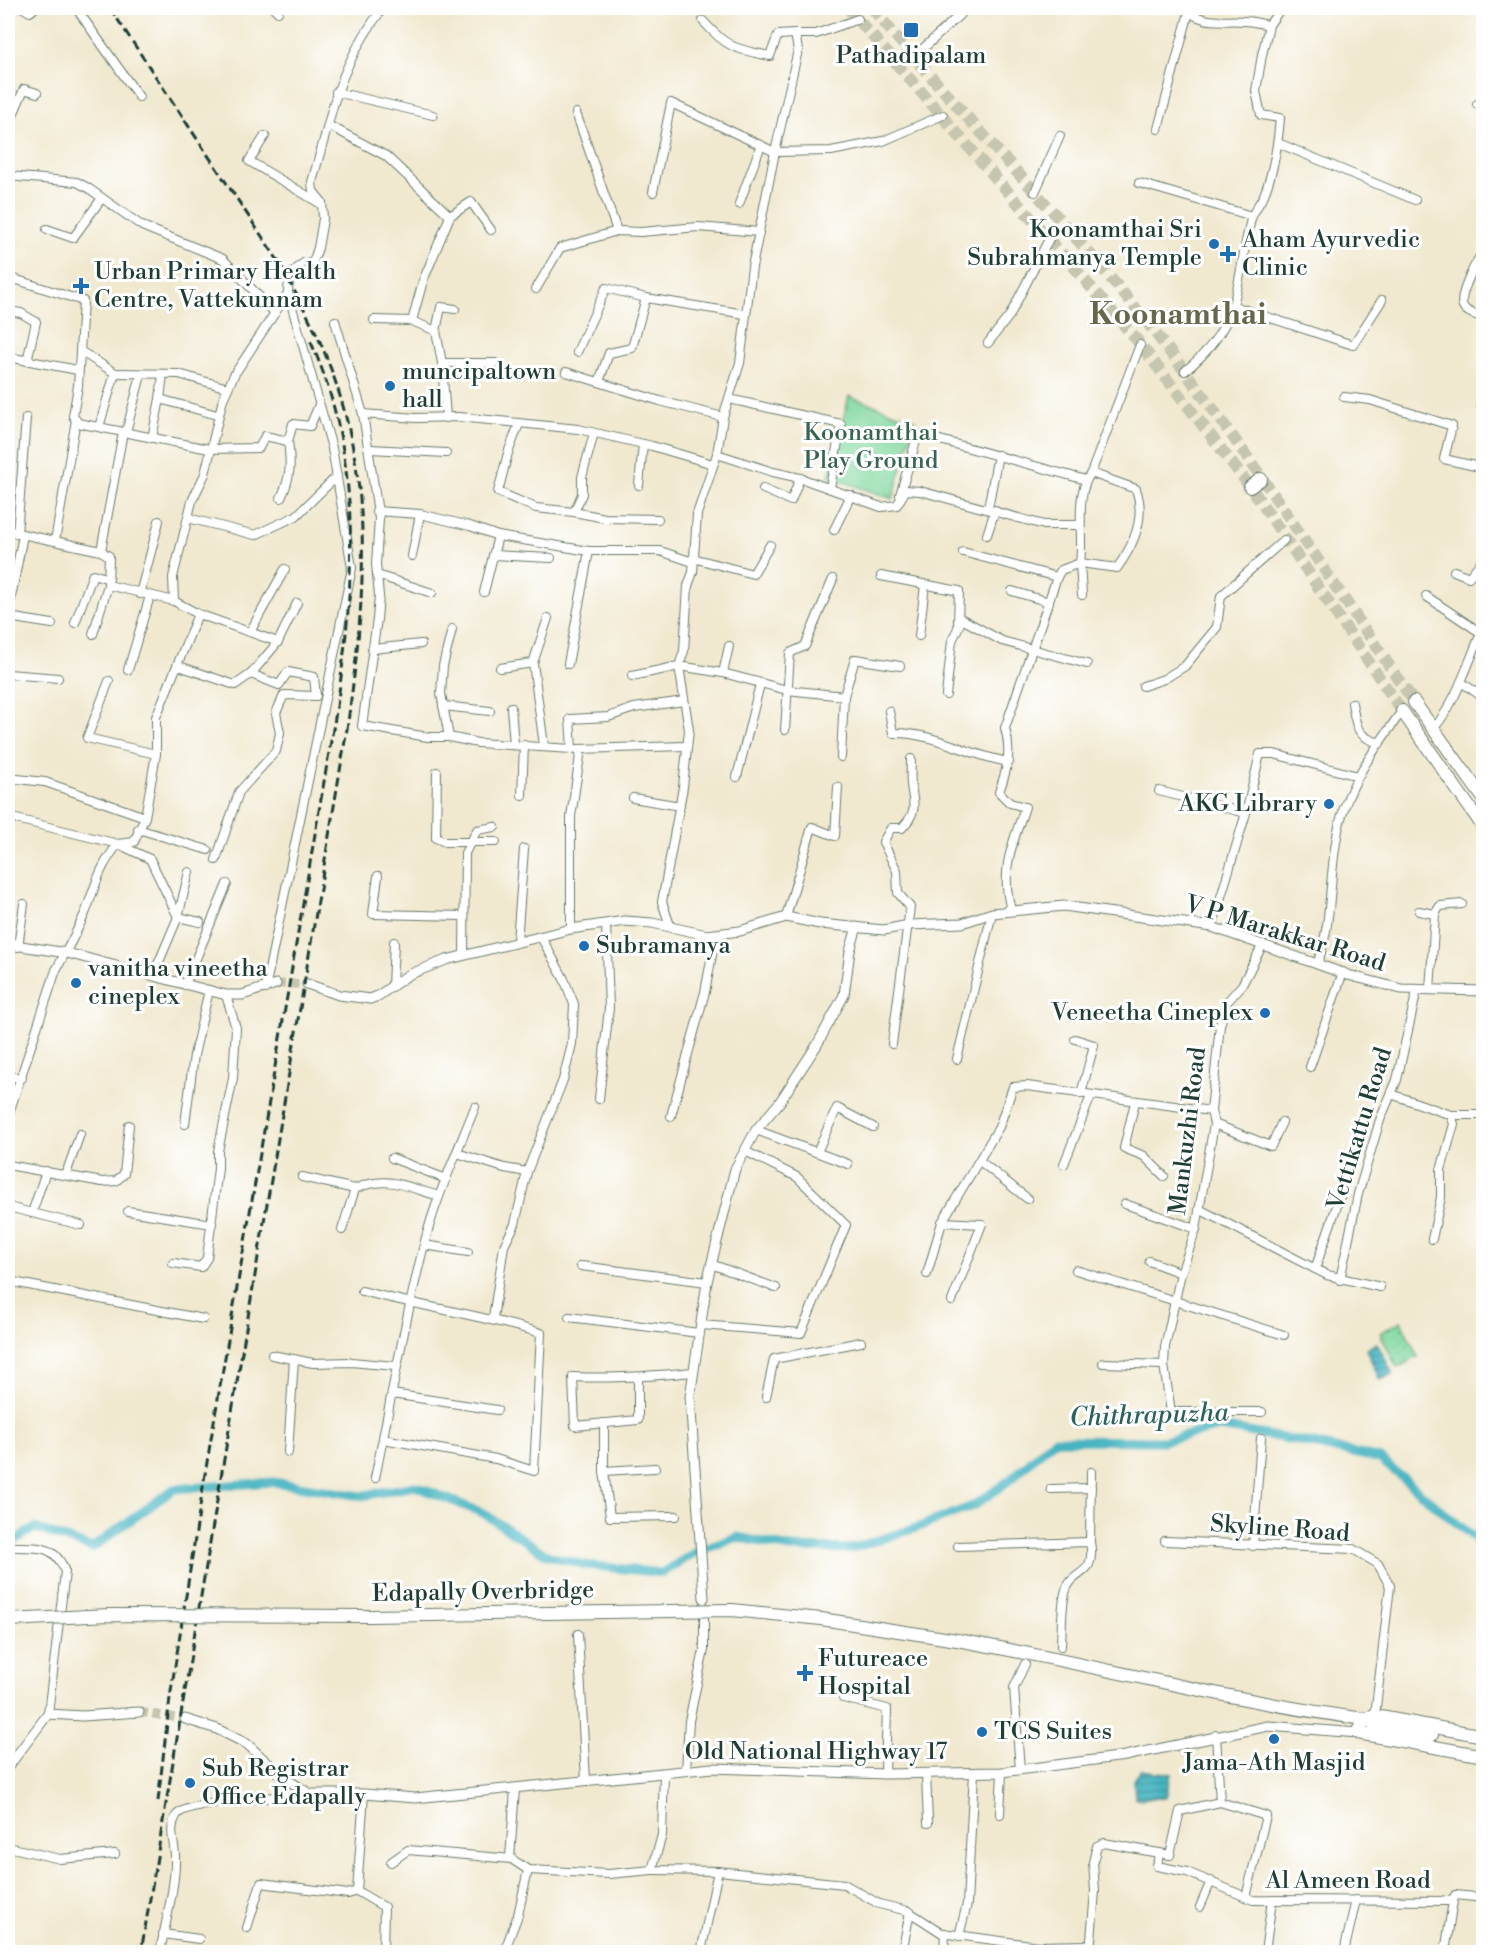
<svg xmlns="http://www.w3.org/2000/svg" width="1491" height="1960" font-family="'Libre Bodoni',serif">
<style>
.grass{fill:url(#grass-dots);stroke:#4e8a68;stroke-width:1.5}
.park{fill:#7ed79d;stroke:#4e8a68;stroke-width:1.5}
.water{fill:url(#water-rules);stroke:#32787a;stroke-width:1.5}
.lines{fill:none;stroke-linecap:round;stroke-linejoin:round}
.canal{stroke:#46b4c1;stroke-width:9}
.tertiary-tunnel{stroke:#c6c6b0;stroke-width:9;stroke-dasharray:9 4.5;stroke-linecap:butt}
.trunk-tunnel{stroke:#c6c6b0;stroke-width:12;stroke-dasharray:12 6;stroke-linecap:butt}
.minor-casing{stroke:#68796a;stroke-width:10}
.tertiary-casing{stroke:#68796a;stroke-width:11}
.primary-casing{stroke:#68796a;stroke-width:14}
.trunk-casing{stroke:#68796a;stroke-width:14}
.minor{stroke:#fff;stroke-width:8}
.tertiary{stroke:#fff;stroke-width:9}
.primary{stroke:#fff;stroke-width:12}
.trunk{stroke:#fff;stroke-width:12}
.rail{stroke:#1f3d34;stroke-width:3;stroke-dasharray:9 4.5;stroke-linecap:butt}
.trunk-bridge-casing{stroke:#68796a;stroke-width:14;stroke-linecap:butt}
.trunk-bridge{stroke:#fff;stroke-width:12}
.poi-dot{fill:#1f6fb2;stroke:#fff;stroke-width:2}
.labels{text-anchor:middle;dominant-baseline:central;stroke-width:6;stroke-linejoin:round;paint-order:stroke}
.poi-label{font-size:24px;fill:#1f3d34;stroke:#fff;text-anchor:start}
.park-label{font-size:24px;fill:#37644e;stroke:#fff}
.street-label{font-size:24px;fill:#1f3d34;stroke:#fff}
.water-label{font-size:26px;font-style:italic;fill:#2b615e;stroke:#fff}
.district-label{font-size:30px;font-weight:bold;fill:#68664b;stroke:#fff}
</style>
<defs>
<pattern id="grass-dots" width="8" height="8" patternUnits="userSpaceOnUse" patternTransform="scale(1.5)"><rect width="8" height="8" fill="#7ed79d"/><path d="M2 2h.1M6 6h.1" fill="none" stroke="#6cb988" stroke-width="1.8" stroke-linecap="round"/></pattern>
<pattern id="water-rules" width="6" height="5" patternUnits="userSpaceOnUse" patternTransform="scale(1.5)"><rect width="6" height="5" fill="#46b4c1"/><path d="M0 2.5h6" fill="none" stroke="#3a949e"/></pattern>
</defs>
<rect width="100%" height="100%" fill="#fff"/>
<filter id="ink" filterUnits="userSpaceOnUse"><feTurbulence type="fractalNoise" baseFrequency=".0167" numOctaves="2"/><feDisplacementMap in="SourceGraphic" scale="12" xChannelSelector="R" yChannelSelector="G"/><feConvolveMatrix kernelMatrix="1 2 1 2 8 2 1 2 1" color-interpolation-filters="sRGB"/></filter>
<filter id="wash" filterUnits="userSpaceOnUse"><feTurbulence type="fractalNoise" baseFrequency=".008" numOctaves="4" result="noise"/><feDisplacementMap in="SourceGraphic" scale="24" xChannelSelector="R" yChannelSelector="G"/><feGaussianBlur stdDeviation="1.35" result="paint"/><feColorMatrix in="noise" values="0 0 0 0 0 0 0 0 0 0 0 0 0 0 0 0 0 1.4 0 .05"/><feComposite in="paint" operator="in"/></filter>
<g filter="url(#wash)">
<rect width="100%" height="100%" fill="#f0e8cf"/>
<path class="grass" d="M1401 1321 1418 1357 1397 1368 1380 1333Z"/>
<path class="park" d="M849 396 915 420 893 499 829 477Z"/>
<g class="water">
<path d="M1377 1343 1393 1374 1380 1380 1366 1349Z"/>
<path d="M1141 1770 1171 1774 1166 1797 1135 1799 1134 1780Z"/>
</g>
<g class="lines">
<path class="canal" d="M8 1544 35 1528 92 1548 174 1489 273 1482 361 1496 415 1486 483 1513 547 1555 585 1565 662 1573 694 1553 737 1537 790 1548 850 1549 919 1527 975 1505 1012 1478 1054 1440 1163 1441 1220 1427 1300 1441 1380 1459 1484 1546"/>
</g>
</g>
<g filter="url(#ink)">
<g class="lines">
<g class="tertiary-tunnel">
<path d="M276 984H307"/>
<path d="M139 1712 185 1719"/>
</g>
<g class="trunk-tunnel">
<path d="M848 8 1136 339 1252 489 1402 711"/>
<path d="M872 8C948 99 1031 185 1108 275 1221 408 1315 558 1414 702"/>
</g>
<g class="minor-casing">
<g id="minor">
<path d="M23 8 30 12 35 8"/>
<path d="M76 8 139 97"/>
<path d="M274 8 278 12"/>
<path d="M383 8C356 43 338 81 328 125L386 156 450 216 423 281 412 321 436 331 442 363 446 418"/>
<path d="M1185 8C1203 26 1223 19 1245 21 1253 21 1261 24 1269 25"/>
<path d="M703 21C727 48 735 49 770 56L778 35 795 34"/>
<path d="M914 57 967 8"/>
<path d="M336 92 433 115"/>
<path d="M1477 104 1484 106"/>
<path d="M576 113 617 231"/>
<path d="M8 127 24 89 37 93"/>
<path d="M1158 129 1189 12"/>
<path d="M265 136 249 161 321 204"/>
<path d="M1278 143 1415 200"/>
<path d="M8 176 77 182 88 188 142 226 223 259 275 313"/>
<path d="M1139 183 1252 216"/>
<path d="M653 192 671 103 775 152 798 50 795 34H816L858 19"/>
<path d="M1035 192 1060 136"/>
<path d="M739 204 761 145"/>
<path d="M450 216 471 202 491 230"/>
<path d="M47 229 73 238 102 198"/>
<path d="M1484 251C1477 259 1458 296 1463 306 1466 313 1477 315 1484 318"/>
<path d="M8 277 83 301 78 386 73 416 78 423 209 449 259 448 265 436 288 441 293 424 310 426 319 405"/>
<path d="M536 289 560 248 617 231 641 232 698 227 759 232"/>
<path d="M1234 306 1353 345 1382 300"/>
<path d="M8 311 21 313 36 322 27 361"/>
<path d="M374 320 412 321"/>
<path d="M335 321 363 414 379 519 376 564 379 596 377 619 362 726 428 737H449L478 743 572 749 570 719 608 717 634 708 684 701"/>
<path d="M436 331 441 307 455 309"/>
<path d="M988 343 1010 315 1050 237"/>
<path d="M80 351 115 373 99 427"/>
<path d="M577 352 606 288 646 298 745 314"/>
<path d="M8 357 78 370"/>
<path d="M442 363H495"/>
<path d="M1185 371C1243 324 1235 284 1251 219 1254 210 1260 203 1264 195 1274 170 1278 144 1280 118L1261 115 1256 91 1262 55 1269 25 1281 8"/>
<path d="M566 372 660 401 723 417"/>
<path d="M115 373 179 374 228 388"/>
<path d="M599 382 609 353 632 348 646 298"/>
<path d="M1344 397 1370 400 1452 426 1444 459 1484 468"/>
<path d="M160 399 163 374"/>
<path d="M729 399 841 424 830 488"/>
<path d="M1481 406H1484"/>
<path d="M363 414 416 418 459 417 578 429 652 446 713 464"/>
<path d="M519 424 508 453 498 492 536 508 574 512"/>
<path d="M126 432 141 375"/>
<path d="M594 433 582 477V494L574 512 605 518 658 519"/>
<path d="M152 438 160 399 217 415"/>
<path d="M370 449 446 453"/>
<path d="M717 454 773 472 800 478 881 507 897 505 906 490 920 491 1044 525H1079"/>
<path d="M639 485 643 444"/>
<path d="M763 489 791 501 800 478"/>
<path d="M900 495 918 434 1086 480"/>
<path d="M281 498C291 477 291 464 288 441"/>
<path d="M988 508 998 455"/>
<path d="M376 511 420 514 470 526 498 536 589 551H660L693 562"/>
<path d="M188 518 255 535 296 516 337 476"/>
<path d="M834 530 851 495"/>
<path d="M8 531 101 551 109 556 108 585 174 601"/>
<path d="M17 534 26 418"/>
<path d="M987 535 995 510"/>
<path d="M55 541 76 420"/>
<path d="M101 551 123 432"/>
<path d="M963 552 1057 577"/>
<path d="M493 555 551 558"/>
<path d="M412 556 420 514"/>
<path d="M693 558 753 574 770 545"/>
<path d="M1454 571 1469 577 1484 558"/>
<path d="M377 575 432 593"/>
<path d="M881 576 959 591 958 623"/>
<path d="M1012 591 1049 602"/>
<path d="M484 592 498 536"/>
<path d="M140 594 159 521"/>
<path d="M1082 595 1080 563 1117 568C1134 545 1146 517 1136 489L1091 473"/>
<path d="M1426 596 1481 633"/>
<path d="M8 613 23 535"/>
<path d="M198 614 278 642 297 603"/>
<path d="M8 617 52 624"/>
<path d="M75 623 93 574 109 579"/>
<path d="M250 632 285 569"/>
<path d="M93 634 108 585"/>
<path d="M919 636 925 585"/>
<path d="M372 649 421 644"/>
<path d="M568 664 589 551"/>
<path d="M179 666 235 685 251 674 278 642"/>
<path d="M500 668 533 663"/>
<path d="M128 670 150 596"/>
<path d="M723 673 729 646"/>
<path d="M8 674 58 678"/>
<path d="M632 676 679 666 723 673 787 690 844 696"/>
<path d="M109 681 87 738 156 754"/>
<path d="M1461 682 1484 698"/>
<path d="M1143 686 1164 679 1185 666 1217 627 1221 596 1284 540"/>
<path d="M946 695 952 641 962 619 1002 641 1087 664"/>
<path d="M1352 703C1356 726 1356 737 1380 743"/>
<path d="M443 706 490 711"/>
<path d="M511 707 514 745"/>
<path d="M889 711 893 733C933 732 970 756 1009 762"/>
<path d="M1434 728C1458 700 1468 661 1484 627"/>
<path d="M785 730 790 653 805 646 833 579"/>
<path d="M449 737 441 694 443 666 452 629"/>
<path d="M544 746 533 663 548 618"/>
<path d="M577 749 687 746"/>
<path d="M841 757 844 696 855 659 900 666"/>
<path d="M437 772 436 838 445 842H496"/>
<path d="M737 777 760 684"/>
<path d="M8 778 45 782 145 817"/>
<path d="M1159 791 1246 813"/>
<path d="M522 795 524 745"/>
<path d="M633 798 680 806"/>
<path d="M8 802 11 786"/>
<path d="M8 817 118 844 150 859 178 917"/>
<path d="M138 829 208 850"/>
<path d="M216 860 239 792 276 751 280 733 276 713 284 695 316 696 314 677 288 672 279 685 251 674"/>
<path d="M378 876 373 914 464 916"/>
<path d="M1011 910C1000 869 1012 846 1025 807L1010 803 999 792C1007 770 1012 752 1005 728L1057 577 1061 570 1080 563C1084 538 1074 494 1091 473L1140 345"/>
<path d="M1419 911 1435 914 1430 990"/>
<path d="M1435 914 1440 906 1462 904"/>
<path d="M178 917 189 872"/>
<path d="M786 917 812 827 835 836 838 787"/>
<path d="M1212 927 1246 813 1260 754H1274L1358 776"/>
<path d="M671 928 662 902 683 787 689 730 679 666 684 651 688 586 693 572 697 514 717 454 723 417 740 363 752 267 775 152 831 151 883 141 943 115"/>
<path d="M571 929V817L581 749"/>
<path d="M517 942 524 849"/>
<path d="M18 947 24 904"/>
<path d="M464 955 465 853 477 830 495 827"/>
<path d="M1318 962C1334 917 1328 868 1340 822 1350 780 1378 745 1402 711"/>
<path d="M153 976 178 917 200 922"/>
<path d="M185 985 227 884"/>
<path d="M392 986 394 942"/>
<path d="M265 989 352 568 332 448 288 293C288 278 292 271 305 262L312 265 318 248 323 219 322 202 313 191 312 182 328 125"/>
<path d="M1075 1039 1094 1045 1081 1094"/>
<path d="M892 1044 910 907 898 893 897 871 883 842 891 828H902C919 810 913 804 911 784 910 776 911 767 911 759"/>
<path d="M957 1059 992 913"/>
<path d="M1310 1067 1343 972"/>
<path d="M8 1076 22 1078"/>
<path d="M1484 1087V1095"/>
<path d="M1391 1094 1451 1115H1484"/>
<path d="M599 1099 609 1008 606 924"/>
<path d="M1135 1102 1124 1148 1144 1156 1164 1176"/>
<path d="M8 1116 56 970C67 950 77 932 86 911 96 884 99 868 118 844L134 842 145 817 156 754V717L198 614 174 601 173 577 192 501 205 474 223 399 234 375 288 293"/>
<path d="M671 1116 705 992 716 934"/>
<path d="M185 1124 194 1055 209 990"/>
<path d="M1214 1124 1271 1146 1282 1122"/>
<path d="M756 1130 848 1164"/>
<path d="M817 1152 837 1108 873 1127"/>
<path d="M457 1153 504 1168 527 1172"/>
<path d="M392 1158 446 1179"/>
<path d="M981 1162 1028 1199"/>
<path d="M1064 1164 1091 1096"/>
<path d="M8 1165 102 1182 116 1181 124 1174 129 1125"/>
<path d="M66 1174 80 1134"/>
<path d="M302 1177 355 1189"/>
<path d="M1125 1204 1196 1229"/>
<path d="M8 1207 81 1225"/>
<path d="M1199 1209 1327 1275 1380 1287"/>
<path d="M128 1211 212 1224"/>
<path d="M32 1213 46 1171"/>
<path d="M942 1222 982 1224 952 1301"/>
<path d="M342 1230 355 1189C387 1174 407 1187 439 1196"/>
<path d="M1432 1239 1441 1197V1170L1454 1124 1451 1115"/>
<path d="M424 1245 468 1252"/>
<path d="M1149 1261 1181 1273"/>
<path d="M173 1263 201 1267 207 1258 218 1168V1151L233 1078 236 1028 226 995"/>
<path d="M711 1264 776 1288"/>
<path d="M581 1266 707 1282"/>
<path d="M1315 1269 1349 1171"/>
<path d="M1076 1270 1284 1335"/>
<path d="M927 1274 942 1222 999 1127 1013 1087 1027 1086 1211 1111"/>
<path d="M1340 1280 1358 1194 1380 1120 1397 1080 1417 990"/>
<path d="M8 1281 203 1319"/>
<path d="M362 1291C422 1307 482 1315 541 1333L534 1471 496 1459 383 1439"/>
<path d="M569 1317 699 1333"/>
<path d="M493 1318 504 1246 515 1224 527 1172 563 1080 572 1044 574 1004 564 979 541 937"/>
<path d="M701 1325 801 1333 846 1225 797 1177 745 1151"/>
<path d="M272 1355 313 1363 351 1362 395 1366"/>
<path d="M1103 1363 1164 1365"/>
<path d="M638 1378V1420L575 1426 573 1377C614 1379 653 1376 693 1372"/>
<path d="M392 1394 497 1410"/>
<path d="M766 1397 774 1359 861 1342"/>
<path d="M1262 1412H1171L1164 1365 1165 1347 1181 1273 1196 1229 1214 1124 1211 1111 1220 1025 1227 1002 1242 985 1263 944"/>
<path d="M604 1423V1471L610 1517 676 1516"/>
<path d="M288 1452 294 1359"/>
<path d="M604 1471 655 1468"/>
<path d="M375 1478C391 1400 404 1322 424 1245 436 1197 457 1153 475 1107"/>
<path d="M1051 1489 1091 1488"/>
<path d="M1165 1541 1353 1549 1378 1564 1390 1586 1375 1716"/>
<path d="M1090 1542 1091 1472"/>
<path d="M958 1546 1090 1542C1097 1579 1072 1567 1065 1593 1061 1610 1062 1629 1061 1646"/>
<path d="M1253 1546 1261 1438"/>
<path d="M16 1547C41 1547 56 1546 65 1572L48 1714"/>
<path d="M578 1634 586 1781"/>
<path d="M843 1698 887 1709 885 1774"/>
<path d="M1216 1735 1220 1802 1266 1816 1246 1897 1253 1900 1453 1901 1445 1952"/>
<path d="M1020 1770 1014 1688 1025 1664"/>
<path d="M686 1771 689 1721 704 1650V1606"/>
<path d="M664 1773 662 1835 652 1870 718 1871 701 1952"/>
<path d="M926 1773 928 1823"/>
<path d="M515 1789 510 1858 528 1870 609 1874 652 1870"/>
<path d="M364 1794 357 1891 384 1907 383 1952"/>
<path d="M1000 1814 1002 1772"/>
<path d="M8 1847 60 1859 115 1854"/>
<path d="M1159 1853 1157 1866 1187 1872 1246 1897"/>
<path d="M391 1862 408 1850 512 1859"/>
<path d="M718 1871 844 1884 879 1904 908 1911 942 1933 1038 1946 1090 1945"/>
<path d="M1453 1901 1455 1895 1484 1898"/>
<path d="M1200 1907 1211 1881"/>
<path d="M247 1928 261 1883 348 1894 357 1891"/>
<path d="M163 1934 199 1939"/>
<path d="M959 1936 967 1904 974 1773"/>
<path d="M160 1952C165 1925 176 1884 175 1857 175 1843 168 1830 176 1816 186 1799 285 1798 310 1794"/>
<path d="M504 1952 518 1915 528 1870"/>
<path d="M902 1952 910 1912"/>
<path d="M944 1952 945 1933"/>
<path d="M1090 1952 1095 1891 1093 1862 1097 1846 1104 1843 1170 1855 1180 1811 1220 1802"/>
<path d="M1265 1952 1272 1900"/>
<path d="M1344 1952 1356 1900"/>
</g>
</g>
<g class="tertiary-casing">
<g id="tertiary">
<path d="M8 944 67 953 226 995H242L276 984"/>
<path d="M307 984 339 995 370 999 378 996 408 975 446 960 571 929 625 921 652 923 707 935 740 931 786 917 820 924 884 930 909 925 962 923 992 913 1064 906 1212 927 1348 975 1401 989 1484 991"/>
<path d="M704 1598 690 1397 707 1282 735 1169 756 1130 779 1103 817 1045 844 995 850 951 857 927"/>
<path d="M185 1719 217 1729 247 1744 283 1777 310 1794H364L415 1798 712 1768 885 1774 1002 1772 1125 1756 1268 1726 1358 1733"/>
<path d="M8 1767 48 1714 83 1716 139 1712"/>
</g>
</g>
<g class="primary-casing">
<path id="primary" d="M1365 1719 1358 1733 1484 1756"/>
</g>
<g class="trunk-casing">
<g id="trunk">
<path d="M1250 487 1261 479"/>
<path d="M1414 702 1484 799"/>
<path d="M1402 711 1484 828"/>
<path d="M957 1640C1093 1664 1228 1701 1365 1719L1375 1716 1484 1736"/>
<path d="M1365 1719 1373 1724 1432 1735"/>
</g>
</g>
<use href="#minor" class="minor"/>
<use href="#tertiary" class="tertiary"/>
<use href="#primary" class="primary"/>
<use href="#trunk" class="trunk"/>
<g class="rail">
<path d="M110 8 277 259C292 287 308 314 321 344 377 475 366 593 347 729L141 1952"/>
<path d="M158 1801 170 1698 206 1468 337 706C355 583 363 455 309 338"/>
</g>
<g class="trunk-bridge-casing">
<path id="trunk-bridge" d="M8 1620 109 1615 371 1616 732 1610 821 1619 957 1640"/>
</g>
<use href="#trunk-bridge" class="trunk-bridge"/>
</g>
</g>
<g class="poi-dot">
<rect x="903" y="22" width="16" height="16" rx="3"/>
<circle cx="1214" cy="244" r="6"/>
<path d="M1225 245h6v6h6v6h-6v6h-6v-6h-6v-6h6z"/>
<path d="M78 277h6v6h6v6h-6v6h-6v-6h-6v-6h6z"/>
<circle cx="390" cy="386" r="6"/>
<circle cx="1329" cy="804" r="6"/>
<circle cx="584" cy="946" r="6"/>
<circle cx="76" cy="983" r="6"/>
<circle cx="1265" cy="1013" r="6"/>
<path d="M802 1664h6v6h6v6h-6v6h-6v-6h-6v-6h6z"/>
<circle cx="982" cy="1732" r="6"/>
<circle cx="1274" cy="1739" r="6"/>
<circle cx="190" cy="1783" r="6"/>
</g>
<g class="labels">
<g class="poi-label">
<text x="911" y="56" text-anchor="middle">Pathadipalam</text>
<text x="1202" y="230" text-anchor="end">Koonamthai Sri<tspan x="1202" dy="28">Subrahmanya Temple</tspan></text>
<text x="1242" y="240">Aham Ayurvedic<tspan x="1242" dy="28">Clinic</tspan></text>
<text x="94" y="272">Urban Primary Health<tspan x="94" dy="28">Centre, Vattekunnam</tspan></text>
<text x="402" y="372">muncipaltown<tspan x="402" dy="28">hall</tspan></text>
<text x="1317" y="804" text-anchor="end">AKG Library</text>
<text x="596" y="946">Subramanya</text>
<text x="88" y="969">vanitha vineetha<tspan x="88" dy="28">cineplex</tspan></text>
<text x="1253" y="1013" text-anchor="end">Veneetha Cineplex</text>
<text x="818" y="1659">Futureace<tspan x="818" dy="28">Hospital</tspan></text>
<text x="994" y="1732">TCS Suites</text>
<text x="1274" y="1763" text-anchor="middle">Jama-Ath Masjid</text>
<text x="202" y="1769">Sub Registrar<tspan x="202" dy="28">Office Edapally</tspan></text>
</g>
<g class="park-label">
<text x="871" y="433">Koonamthai<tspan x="871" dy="28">Play Ground</tspan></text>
</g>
<g class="street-label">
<text transform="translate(1285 934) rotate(17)">V P Marakkar Road</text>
<text transform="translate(1360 1129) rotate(-73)">Vettikattu Road</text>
<text transform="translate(1188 1131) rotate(-83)">Mankuzhi Road</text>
<text transform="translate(1280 1529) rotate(4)">Skyline Road</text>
<text transform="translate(483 1592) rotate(-1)">Edapally Overbridge</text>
<text x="816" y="1752">Old National Highway 17</text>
<text x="1348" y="1881">Al Ameen Road</text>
</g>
<g class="water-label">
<text transform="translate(1149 1415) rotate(-2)">Chithrapuzha</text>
</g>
<g class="district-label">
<text x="1178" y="315">Koonamthai</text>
</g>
</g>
<rect width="1491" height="1960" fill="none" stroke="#fff" stroke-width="30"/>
</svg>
